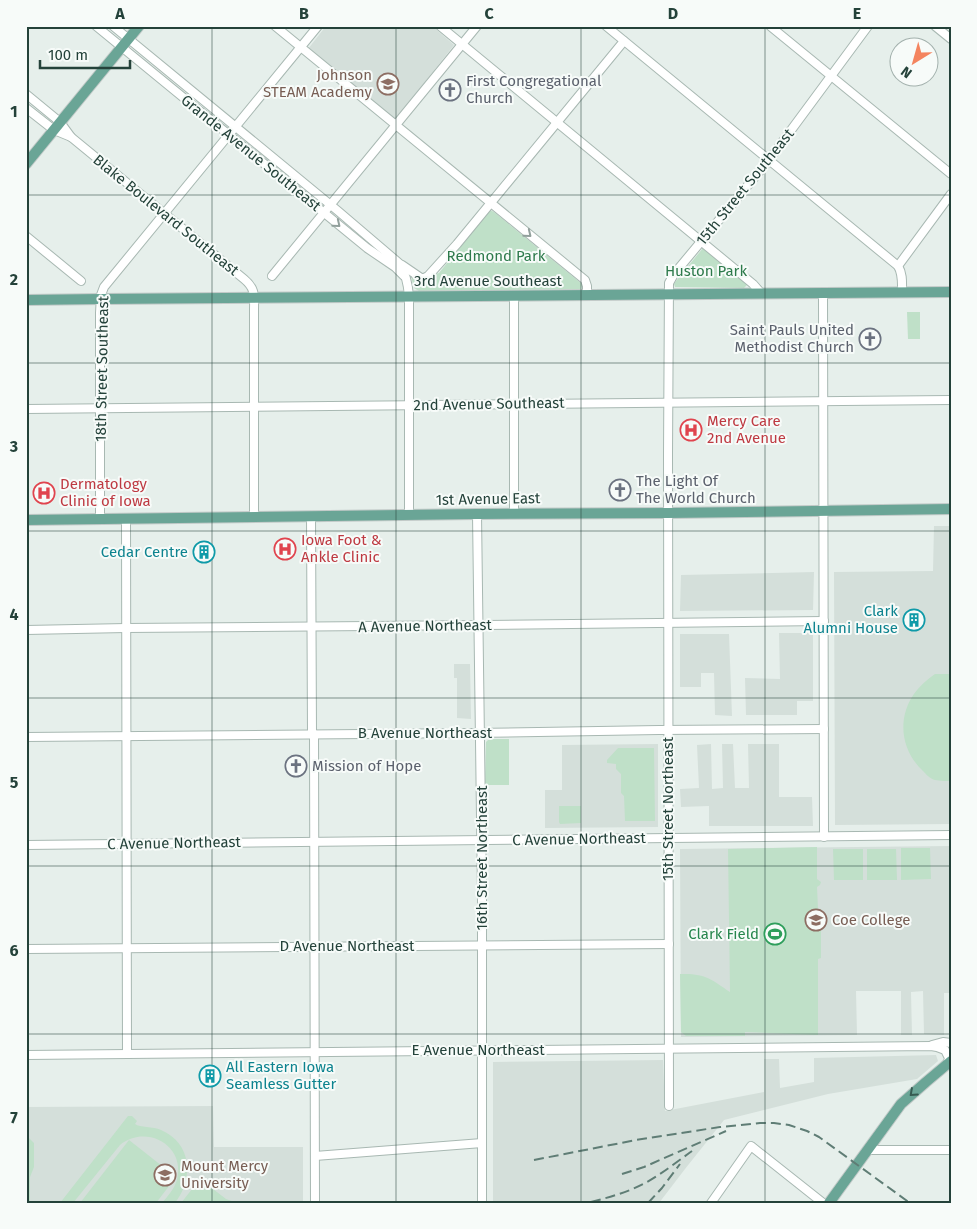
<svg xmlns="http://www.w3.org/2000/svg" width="977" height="1229" font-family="'Fira Sans',sans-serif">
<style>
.built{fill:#d4dfda}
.green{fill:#bfe0c8}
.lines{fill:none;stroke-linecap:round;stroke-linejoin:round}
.minor-casing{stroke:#a8b8b2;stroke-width:10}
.major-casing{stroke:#c2cac8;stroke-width:12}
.minor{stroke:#fff;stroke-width:8}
.major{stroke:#6aa596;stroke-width:10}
.rail{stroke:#5f7d75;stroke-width:2;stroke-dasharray:10 5;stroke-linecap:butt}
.oneway{stroke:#92a09c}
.oneway2{stroke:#365b51}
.grid{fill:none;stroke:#24423a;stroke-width:1;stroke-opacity:0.55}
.labels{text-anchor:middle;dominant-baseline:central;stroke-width:4;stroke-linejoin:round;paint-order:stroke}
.education-label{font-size:15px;fill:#785e54;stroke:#f7fbf9;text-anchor:start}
.worship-label{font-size:15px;fill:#5b616d;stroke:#f7fbf9;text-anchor:start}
.street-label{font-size:15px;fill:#24423a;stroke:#f7fbf9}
.park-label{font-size:15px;fill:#2d7a4b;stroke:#f7fbf9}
.health-label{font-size:15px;fill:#be3a42;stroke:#f7fbf9;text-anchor:start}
.culture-label{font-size:15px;fill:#0d838f;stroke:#f7fbf9;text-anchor:end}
.leisure-label{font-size:15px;fill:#27864d;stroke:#f7fbf9;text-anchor:end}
.neatline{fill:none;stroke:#24423a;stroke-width:2}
.grid-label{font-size:16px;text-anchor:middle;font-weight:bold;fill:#24423a}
</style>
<rect width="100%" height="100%" fill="#e6efeb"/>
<g class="built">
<path d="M326 26H432L454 45 395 120 308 49Z"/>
<path d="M934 526H951V824L835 825 834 572 933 571Z"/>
<path d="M814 572 813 610 680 611 681 575Z"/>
<path d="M779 633H813V701H797V715H746L745 678 780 679Z"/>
<path d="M680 634H729L732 716 715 715 714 673H701V687H680Z"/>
<path d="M454 664H470L471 719 457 718V678H454Z"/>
<path d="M658 744V827L545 828V790H562V745Z"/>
<path d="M711 744 712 789 723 788 722 744H733L735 788H749L748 744H779V797H812L813 826H709V806L681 807 680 789 699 788 697 745Z"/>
<path d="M951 846V993H944V1035L924 1034 923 991 911 992 912 1035H901V991H856L857 1035 681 1037 680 849Z"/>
<path d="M936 1055 938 1061 917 1079 828 1094 724 1120 685 1169 659 1203H493V1062L663 1060 665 1111 764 1092V1059H779L780 1088 814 1082V1058Z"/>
<path d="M213 1106 214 1147H303V1203H26V1107Z"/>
</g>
<g class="green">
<path d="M490 210 494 212 582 284 581 289 419 291 414 288 411 276V275C429 289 423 277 439 273Z"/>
<path d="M703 248 745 282 747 285 744 288 675 287 674 284 676 281Z"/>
<path d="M907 312H920V339H908Z"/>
<path d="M935 674H951V781C946 781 940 781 935 780 930 779 926 774 923 771 906 755 899 732 906 710 911 694 922 683 935 674Z"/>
<path d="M490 739H509V785H485L486 742 488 740Z"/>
<path d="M618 748H654L655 821H625L624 796 621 793V774L616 769V764L607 763V760Z"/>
<path d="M559 806H581V823L560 824 559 822Z"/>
<path d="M817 847V879L821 882 820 885 817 887 818 909H821V958L818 959V1035L745 1032V1036H686L681 1032 680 974C705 973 711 979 730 992L728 849Z"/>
<path d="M901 848H930L931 879 901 880Z"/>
<path d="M833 849H863V880H834Z"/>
<path d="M867 849H896L897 880H867Z"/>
<path d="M128 1116H132L137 1121 135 1124C140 1128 153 1126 161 1130 192 1143 194 1179 175 1203H162C168 1196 174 1189 177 1180 186 1145 146 1124 120 1145L73 1203H60Z"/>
<path d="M26 1137H28L34 1143V1167L30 1177V1201H26Z"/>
<path d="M129 1140 176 1177 156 1203H80Z"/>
<path d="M200 1179 226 1199 237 1203H181Z"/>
</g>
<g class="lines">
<g class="minor-casing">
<g id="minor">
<path d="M96 26 367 248 395 267 404 276"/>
<path d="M113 26 338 211 400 264C406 274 408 284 409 296V515"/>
<path d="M275 26 585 280 587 286V295"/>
<path d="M440 26 753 284 760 292"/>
<path d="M606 26 898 266C903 274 902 283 902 292"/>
<path d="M770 26 951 174"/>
<path d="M935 26 951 39"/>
<path d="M26 94 60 122 71 137"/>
<path d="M26 108 54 130 71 137 244 279C256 289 254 296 254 311V516"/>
<path d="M26 236 81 281"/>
<path d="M402 265 421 278H424L428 276 457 244 624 41"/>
<path d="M898 266 951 194"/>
<path d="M272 276 477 26"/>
<path d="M823 293 824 837"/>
<path d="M514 296V513"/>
<path d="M26 409 951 400"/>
<path d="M477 514 482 893V1203"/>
<path d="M311 516 312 734"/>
<path d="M126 518 127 1054"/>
<path d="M100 519V313L101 295 104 287 318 26"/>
<path d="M26 630 126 628 486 625 824 621"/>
<path d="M314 734 315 1203"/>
<path d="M26 737 472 733 659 730 824 729"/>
<path d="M26 845 951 835"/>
<path d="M26 949 669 944"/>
<path d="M932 1045 943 1042 951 1043"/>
<path d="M26 1055 931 1046 937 1047 945 1050 949 1058 947 1065"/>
<path d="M669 1106 668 454 669 283 674 274 769 160 868 26"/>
<path d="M867 1150H951"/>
<path d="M315 1156 482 1143"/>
<path d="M711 1203 751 1146 823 1203"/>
</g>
</g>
<g class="major-casing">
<g id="major">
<path d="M26 164 139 26"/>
<path d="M26 300 101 299 951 292"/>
<path d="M26 520 477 514 668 513 951 509"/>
<path d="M829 1203 901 1104 926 1082 951 1061"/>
</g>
</g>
<use href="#minor" class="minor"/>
<use href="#major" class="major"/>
<g class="rail">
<path d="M534 1160 636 1140 720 1127 760 1123H774L789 1125 807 1131 819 1137 910 1203"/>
<path d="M622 1174 644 1167 726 1131"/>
<path d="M591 1202C610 1197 629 1192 647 1182 663 1173 678 1161 692 1151"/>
<path d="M648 1203 662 1188 680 1164"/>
</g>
</g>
<defs><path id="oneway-chevron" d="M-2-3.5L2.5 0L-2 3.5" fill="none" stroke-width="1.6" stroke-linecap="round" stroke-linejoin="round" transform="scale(1.25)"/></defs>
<g class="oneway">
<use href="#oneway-chevron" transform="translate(337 224) rotate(39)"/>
<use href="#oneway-chevron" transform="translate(528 234) rotate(39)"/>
</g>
<use class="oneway2" href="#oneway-chevron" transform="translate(913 1093) rotate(138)"/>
<path class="grid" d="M212 26V1203M396 26V1203M581 26V1203M765 26V1203M26 195H951M26 363H951M26 531H951M26 698H951M26 866H951M26 1034H951"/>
<defs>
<g id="school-ring" transform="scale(1.125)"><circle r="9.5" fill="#f7fbf9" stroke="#8d6e63" stroke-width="1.5"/><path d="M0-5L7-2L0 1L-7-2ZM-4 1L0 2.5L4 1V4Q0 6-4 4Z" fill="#8d6e63"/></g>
<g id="church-ring" transform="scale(1.125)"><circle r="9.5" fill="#f7fbf9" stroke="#6b7280" stroke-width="1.5"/><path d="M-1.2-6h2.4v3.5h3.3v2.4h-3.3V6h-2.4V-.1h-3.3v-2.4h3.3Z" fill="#6b7280"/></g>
<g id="hospital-ring" transform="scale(1.125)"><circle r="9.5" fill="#f7fbf9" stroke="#e0444e" stroke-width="1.5"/><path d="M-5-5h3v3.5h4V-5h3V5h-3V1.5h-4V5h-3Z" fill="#e0444e"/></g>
<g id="building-ring" transform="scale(1.125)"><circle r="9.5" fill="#f7fbf9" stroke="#0f9aa8" stroke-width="1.5"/><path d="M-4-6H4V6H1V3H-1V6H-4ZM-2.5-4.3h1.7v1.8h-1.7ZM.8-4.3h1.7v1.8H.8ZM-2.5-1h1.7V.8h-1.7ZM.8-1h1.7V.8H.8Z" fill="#0f9aa8"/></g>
<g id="university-ring" transform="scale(1.125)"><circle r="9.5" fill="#f7fbf9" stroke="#8d6e63" stroke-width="1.5"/><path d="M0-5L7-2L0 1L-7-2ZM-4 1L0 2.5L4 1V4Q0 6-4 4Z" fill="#8d6e63"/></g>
<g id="stadium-ring" transform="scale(1.125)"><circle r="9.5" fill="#f7fbf9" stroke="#2e9e5b" stroke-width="1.5"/><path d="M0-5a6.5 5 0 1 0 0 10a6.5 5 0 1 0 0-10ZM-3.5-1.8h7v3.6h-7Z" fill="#2e9e5b"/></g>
</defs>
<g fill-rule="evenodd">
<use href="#school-ring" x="388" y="84"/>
<use href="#church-ring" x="450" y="90"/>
<use href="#church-ring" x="870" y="339"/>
<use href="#hospital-ring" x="691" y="430"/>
<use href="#church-ring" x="620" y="490"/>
<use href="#hospital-ring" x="44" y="493"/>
<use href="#hospital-ring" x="285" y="549"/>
<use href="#building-ring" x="204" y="552"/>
<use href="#building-ring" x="914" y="620"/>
<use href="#church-ring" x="296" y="766"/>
<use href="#university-ring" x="816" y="920"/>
<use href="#stadium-ring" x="775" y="934"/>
<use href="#building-ring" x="210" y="1076"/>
<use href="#university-ring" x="165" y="1175"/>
</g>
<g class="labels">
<g class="education-label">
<text x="372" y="75" text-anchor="end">Johnson<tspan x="372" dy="17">STEAM Academy</tspan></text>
<text x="832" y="920">Coe College</text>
<text x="181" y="1166">Mount Mercy<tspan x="181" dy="17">University</tspan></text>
</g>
<g class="worship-label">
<text x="466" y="81">First Congregational<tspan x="466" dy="17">Church</tspan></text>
<text x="854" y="330" text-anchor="end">Saint Pauls United<tspan x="854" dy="17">Methodist Church</tspan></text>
<text x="636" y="481">The Light Of<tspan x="636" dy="17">The World Church</tspan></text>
<text x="312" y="766">Mission of Hope</text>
</g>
<g class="street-label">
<text transform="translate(251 153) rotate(39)">Grande Avenue Southeast</text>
<text transform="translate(745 187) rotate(-51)">15th Street Southeast</text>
<text transform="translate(166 215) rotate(39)">Blake Boulevard Southeast</text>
<text x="488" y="281">3rd Avenue Southeast</text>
<text transform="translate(102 369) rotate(-89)">18th Street Southeast</text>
<text transform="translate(489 404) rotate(-1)">2nd Avenue Southeast</text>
<text transform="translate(488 499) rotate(-1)">1st Avenue East</text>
<text transform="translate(425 626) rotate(-1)">A Avenue Northeast</text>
<text x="425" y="733">B Avenue Northeast</text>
<text transform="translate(668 809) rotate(-90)">15th Street Northeast</text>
<text transform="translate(579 839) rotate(-1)">C Avenue Northeast</text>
<text transform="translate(174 843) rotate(-1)">C Avenue Northeast</text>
<text transform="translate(482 858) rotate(-90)">16th Street Northeast</text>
<text x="347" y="946">D Avenue Northeast</text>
<text x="478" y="1050">E Avenue Northeast</text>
</g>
<g class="park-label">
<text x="496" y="256">Redmond Park</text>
<text x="706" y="271">Huston Park</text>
</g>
<g class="health-label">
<text x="707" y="421">Mercy Care<tspan x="707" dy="17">2nd Avenue</tspan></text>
<text x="60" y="484">Dermatology<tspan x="60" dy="17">Clinic of Iowa</tspan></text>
<text x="301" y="540">Iowa Foot &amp;<tspan x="301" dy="17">Ankle Clinic</tspan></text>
</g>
<g class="culture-label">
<text x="188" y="552">Cedar Centre</text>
<text x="898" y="611">Clark<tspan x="898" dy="17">Alumni House</tspan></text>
<text x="226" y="1067" text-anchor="start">All Eastern Iowa<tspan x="226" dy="17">Seamless Gutter</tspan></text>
</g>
<g class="leisure-label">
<text x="759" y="934">Clark Field</text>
</g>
</g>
<rect width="977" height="1229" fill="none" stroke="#f7fbf9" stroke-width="55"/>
<g transform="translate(914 62) rotate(217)"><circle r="24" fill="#f7fbf9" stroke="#a3b1ad"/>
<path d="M0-4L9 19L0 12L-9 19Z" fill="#f4845f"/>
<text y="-8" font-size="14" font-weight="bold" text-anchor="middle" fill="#24423a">N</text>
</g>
<path d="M40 60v8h90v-8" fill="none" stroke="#24423a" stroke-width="2.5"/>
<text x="48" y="60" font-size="15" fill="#24423a" stroke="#f7fbf9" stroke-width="4" paint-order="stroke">100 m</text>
<rect x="28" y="28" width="922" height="1174" class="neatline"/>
<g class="grid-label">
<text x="120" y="19">A</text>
<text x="304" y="19">B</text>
<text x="489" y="19">C</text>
<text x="673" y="19">D</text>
<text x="857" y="19">E</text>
<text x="14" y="117">1</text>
<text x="14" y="285">2</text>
<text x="14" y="452">3</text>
<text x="14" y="620">4</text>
<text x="14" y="788">5</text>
<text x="14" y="956">6</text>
<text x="14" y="1123">7</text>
</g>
</svg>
